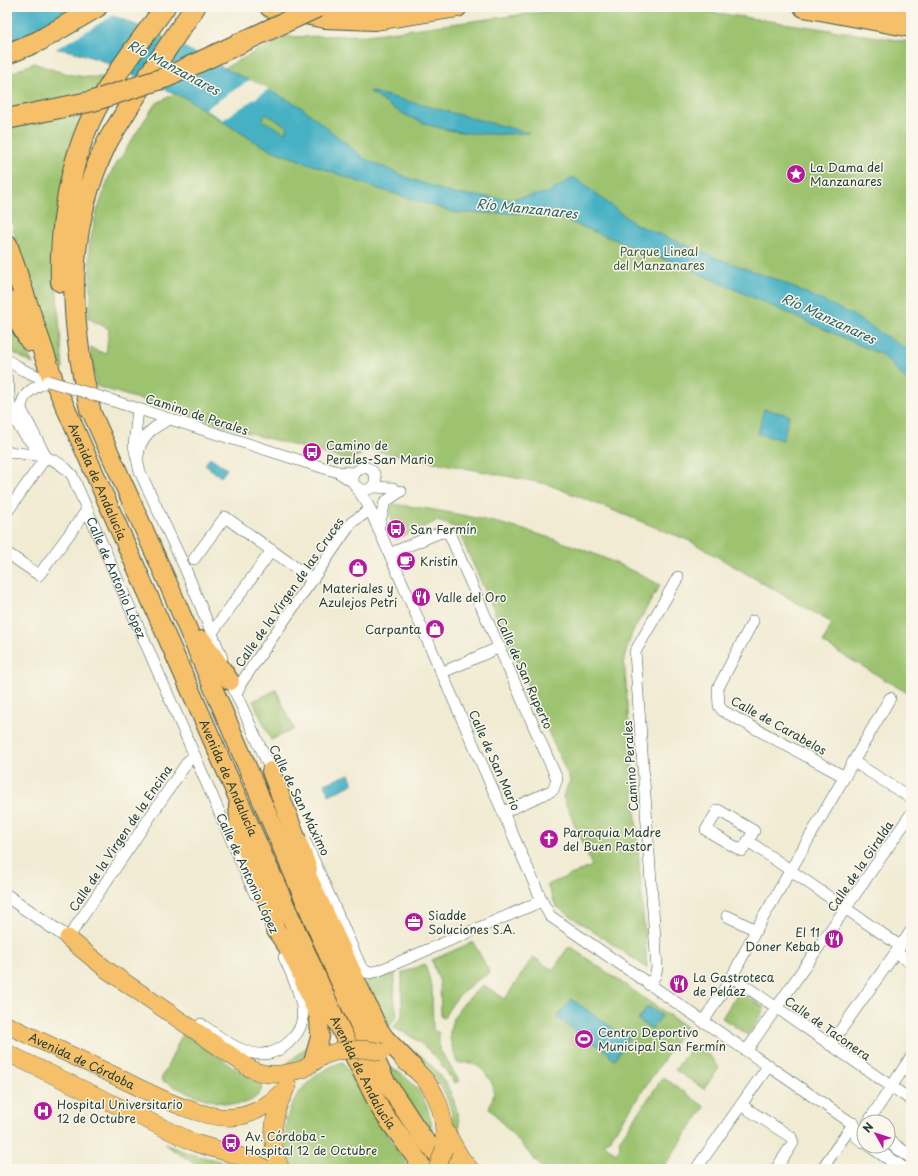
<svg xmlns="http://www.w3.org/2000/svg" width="918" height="1176" font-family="'Playpen Sans',sans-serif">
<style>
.green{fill:#9dc36f;stroke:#5e8052}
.water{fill:#46b1c4;stroke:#32777c;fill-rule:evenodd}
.pier{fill:#f1ebd3}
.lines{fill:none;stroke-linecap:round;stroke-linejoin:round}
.minor-casing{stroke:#3e574c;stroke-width:12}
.tertiary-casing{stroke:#3e574c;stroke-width:14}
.primary-casing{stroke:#3e574c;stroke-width:18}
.trunk-casing{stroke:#3e574c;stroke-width:20}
.motorway-casing{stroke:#3e574c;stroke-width:22}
.minor{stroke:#fff;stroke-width:11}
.tertiary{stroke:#fff;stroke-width:13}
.primary{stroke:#f6c06b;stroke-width:17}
.trunk{stroke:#f6c06b;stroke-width:18}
.motorway{stroke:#f6c06b;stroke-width:20}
.minor-bridge-casing{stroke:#3e574c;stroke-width:12;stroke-linecap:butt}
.primary-bridge-casing{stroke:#3e574c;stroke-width:18;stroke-linecap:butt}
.motorway-bridge-casing{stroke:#3e574c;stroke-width:22;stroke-linecap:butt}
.minor-bridge{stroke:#fff;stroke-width:11}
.primary-bridge{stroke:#f6c06b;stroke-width:17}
.motorway-bridge{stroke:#f6c06b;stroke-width:20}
.labels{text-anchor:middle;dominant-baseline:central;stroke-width:3;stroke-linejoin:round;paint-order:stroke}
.poi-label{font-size:12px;fill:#1f3d34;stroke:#fbf7ec;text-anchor:start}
.park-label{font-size:12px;fill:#3e5e43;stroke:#fbf7ec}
.street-label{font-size:12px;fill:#1f3d34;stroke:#fbf7ec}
.water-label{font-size:13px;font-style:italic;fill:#2b605f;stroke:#fbf7ec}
</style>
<rect width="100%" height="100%" fill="#fbf7ec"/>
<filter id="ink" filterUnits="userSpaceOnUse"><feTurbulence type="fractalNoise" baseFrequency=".025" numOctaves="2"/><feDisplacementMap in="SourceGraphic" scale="8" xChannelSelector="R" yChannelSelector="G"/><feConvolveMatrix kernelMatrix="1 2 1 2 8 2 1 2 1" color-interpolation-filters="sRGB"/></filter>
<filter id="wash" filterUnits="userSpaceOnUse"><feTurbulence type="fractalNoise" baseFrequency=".012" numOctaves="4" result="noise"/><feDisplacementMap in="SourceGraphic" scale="16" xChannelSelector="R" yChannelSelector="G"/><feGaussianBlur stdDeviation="0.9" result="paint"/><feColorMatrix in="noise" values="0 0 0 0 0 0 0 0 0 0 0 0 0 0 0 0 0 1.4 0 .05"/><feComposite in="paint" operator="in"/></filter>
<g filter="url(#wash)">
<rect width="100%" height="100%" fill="#f1ebd3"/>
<g class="green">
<path d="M349 7H411L380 11 340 10Z"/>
<path d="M579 7H676L911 42V695L823 643 832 623 690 541 547 484 367 449 360 455 348 460 259 436 96 386 90 348 106 354 109 329 88 318 91 299 89 247 96 215 110 174 155 104 284 37 367 35Z"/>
<path d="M34 63C61 73 79 79 108 77L57 225V294L63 369 52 350 23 271 7 202V75Z"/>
<path d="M7 317 11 324 33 364 7 349Z"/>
<path d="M392 504C485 515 578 540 660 585L632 633 624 658 647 968 556 906 547 885 592 866 563 797 570 780 457 528 437 521 396 539 390 513Z"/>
<path d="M276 690 294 729 271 740 253 701Z"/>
<path d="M473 942 490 973C469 984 455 996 444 1018L441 1017 440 983 432 960Z"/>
<path d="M569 946 686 1027 609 1140 603 1143 616 1153 620 1147 619 1141 663 1077 705 1107 662 1169H543L489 1108 494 1094 492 1083 483 1070 473 1063H457C455 1055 451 1046 450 1038 448 1015 468 998 484 985L505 999 533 957 553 970Z"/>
<path d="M425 964 432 988 433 1030 439 1033V1048L459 1081 454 1083C437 1057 423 1039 393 1028L402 1016V973Z"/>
<path d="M391 971 395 973 394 997 397 1015 390 1027 385 1020 380 1022 364 978 370 979Z"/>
<path d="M739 991 765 1008 748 1035 722 1018Z"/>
<path d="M183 1033 248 1077 263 1084C254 1125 184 1092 161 1080Z"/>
<path d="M313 1042 303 1058 280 1069Z"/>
<path d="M401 1042C438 1063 463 1098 459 1142 453 1129 453 1115 448 1101 445 1092 439 1084 434 1077 425 1063 408 1056 401 1042Z"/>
<path d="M692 1046 710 1056 719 1068 704 1089 675 1070Z"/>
<path d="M343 1062 378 1122 410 1169H295C270 1123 297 1077 343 1062Z"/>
<path d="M389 1067C417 1080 433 1107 432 1137L400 1089Z"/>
<path d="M164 1144 191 1154 237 1165 243 1169H203Z"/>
</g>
<g class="water">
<path d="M7 7H83L122 19 161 36 300 106 365 159 411 179 453 194 510 199 548 193 574 177 635 224 719 259 780 281 851 314 911 352V385L882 355 682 266 559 218 529 213H456L376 188 274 151 257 143 187 99 100 60 75 52 7 39ZM266 114 288 127 285 133 262 120Z"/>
<path d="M369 91 529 133C484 136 440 135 400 112 389 106 379 98 369 91Z"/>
<path d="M764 409 789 415 783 440 758 434Z"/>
<path d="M210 457 227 469 221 477 205 465Z"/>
<path d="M349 774 353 784 329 795 325 784Z"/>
<path d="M571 999 623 1035 624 1033 630 1037 614 1060 609 1056 610 1054 557 1018Z"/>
<path d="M648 1006 662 1016 652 1029 638 1020Z"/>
</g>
<g class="pier">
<path d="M90 7 114 15 54 50 19 42Z"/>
<path d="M250 80 269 89 223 120 205 109Z"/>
</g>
</g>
<g filter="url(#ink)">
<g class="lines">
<g class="minor-casing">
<g id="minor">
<path d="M7 360 23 370 48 381"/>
<path d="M7 379C10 388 8 395 10 404 13 422 26 437 38 450"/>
<path d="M104 398 311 464 338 472 354 473"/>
<path d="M138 409 134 446 140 472 185 568 222 658"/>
<path id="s1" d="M7 452C34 455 53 453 72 475L255 894"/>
<path d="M138 456C140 436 153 427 170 419"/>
<path d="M46 457 21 409C22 392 34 388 48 381"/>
<path d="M338 472 353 482 368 505 542 901 550 916 853 1124 822 1169"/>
<path d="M353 479 354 473 363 467C385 470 375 499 356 487"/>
<path d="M372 487 393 488"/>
<path d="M7 512 46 457"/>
<path d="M378 529 385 502 401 491"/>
<path d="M7 553 39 575 87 510"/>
<path d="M389 554 441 532 449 533 557 779 553 790 504 812"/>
<path d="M194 559 225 517 313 580"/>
<path d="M753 621 718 688 719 706 723 711 845 777"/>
<path d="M211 634 272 550"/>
<path d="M441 673 500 647"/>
<path d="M228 676 273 775"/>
<path d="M236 694 241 683 352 522 370 510"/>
<path d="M854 762 911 798"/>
<path d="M718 810 754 831 742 851 706 830Z"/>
<path d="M748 841 900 946"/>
<path d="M306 843 361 967 368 973 378 971 542 901"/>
<path d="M727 916 756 930"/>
<path d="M72 940 68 938 188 761 195 756"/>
<path d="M896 952 911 963"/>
<path d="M732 977 911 1100"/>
<path d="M649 985 655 976 657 968 635 652 678 577"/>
<path d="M703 1022 732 977 756 930 890 698"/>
<path d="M201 1024C228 1043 262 1072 292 1039 300 1031 304 1020 302 1008 300 991 291 973 284 957"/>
<path d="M830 1045 911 931"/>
<path d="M747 1050 911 814"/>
<path d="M741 1105 791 1137 793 1143 776 1169"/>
<path d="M868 1122 911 1057"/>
<path d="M696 1169 769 1065"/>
</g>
</g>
<g class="tertiary-casing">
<g id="tertiary">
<path d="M7 896 68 938"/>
<path d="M853 1124 858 1137 864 1141"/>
<path d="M888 1141 911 1157"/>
<path d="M871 1146 904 1169"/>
</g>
</g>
<g class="primary-casing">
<g id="primary">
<path d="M68 938 107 970 251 1069C269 1078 285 1074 304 1069"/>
<path id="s2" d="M7 1025C41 1041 75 1057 109 1073 141 1088 199 1121 234 1117 257 1115 273 1101 288 1086"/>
<path d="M7 1053 195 1143 249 1159 266 1169"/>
<path d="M403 1060C436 1083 446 1110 444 1149"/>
<path d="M305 1068 323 1056 338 1051"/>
<path d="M445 1130 461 1158 470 1169"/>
<path d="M281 1169C269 1145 272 1114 285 1091"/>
</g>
</g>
<g class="trunk-casing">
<g id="trunk">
<path id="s3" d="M52 377 335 1018 381 1110 424 1169"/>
<path d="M90 409 167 581 346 996 386 1082 423 1138 450 1169"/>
<path d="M202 640 230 681"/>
<path d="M271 771 308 869"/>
<path d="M238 806 240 833 272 912 275 929 289 949 300 971 319 1018 320 1037 313 1062"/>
<path d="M300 860 378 1028 385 1038 414 1068"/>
</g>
</g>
<g class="motorway-casing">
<g id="motorway">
<path d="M270 7 325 18 375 20 457 7"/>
<path d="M804 7 911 27"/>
<path d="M889 7 911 11"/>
<path d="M7 54 39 41 97 7"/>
<path d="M7 244 52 377"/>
<path d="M61 282C59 224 71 151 101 100 119 67 144 37 165 7"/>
<path d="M7 301 30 341"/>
<path d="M90 409C69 316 64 233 106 145 111 134 119 124 125 113 147 77 171 42 195 7"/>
</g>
</g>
<use href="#minor" class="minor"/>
<use href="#tertiary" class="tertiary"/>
<use href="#primary" class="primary"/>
<use href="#trunk" class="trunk"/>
<use href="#motorway" class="motorway"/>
<g class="minor-bridge-casing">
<path id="minor-bridge" d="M48 381 104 398"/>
</g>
<g class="primary-bridge-casing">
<g id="primary-bridge">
<path d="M338 1051 364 1049 382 1052"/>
<path d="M437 1169 444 1149"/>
</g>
</g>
<g class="motorway-bridge-casing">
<path id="motorway-bridge" d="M7 119 93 101 167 77 318 7"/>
</g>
<use href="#minor-bridge" class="minor-bridge"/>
<use href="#primary-bridge" class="primary-bridge"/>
<use href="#motorway-bridge" class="motorway-bridge"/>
</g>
</g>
<defs>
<g id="sight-disc" transform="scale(1)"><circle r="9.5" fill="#b5179e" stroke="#fbf7ec"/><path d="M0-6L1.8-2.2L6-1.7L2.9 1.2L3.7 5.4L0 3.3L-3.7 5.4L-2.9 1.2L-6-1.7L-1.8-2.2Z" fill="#fff"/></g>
<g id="bus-disc" transform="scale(1)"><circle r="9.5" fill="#b5179e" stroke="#fbf7ec"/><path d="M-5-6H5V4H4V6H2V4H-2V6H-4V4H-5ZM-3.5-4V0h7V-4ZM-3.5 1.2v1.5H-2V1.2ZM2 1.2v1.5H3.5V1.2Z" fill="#fff"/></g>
<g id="cafe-disc" transform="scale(1)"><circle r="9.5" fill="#b5179e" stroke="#fbf7ec"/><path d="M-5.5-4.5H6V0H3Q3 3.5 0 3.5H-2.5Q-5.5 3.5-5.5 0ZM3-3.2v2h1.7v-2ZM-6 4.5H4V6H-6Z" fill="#fff"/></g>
<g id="shop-disc" transform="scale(1)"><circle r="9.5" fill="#b5179e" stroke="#fbf7ec"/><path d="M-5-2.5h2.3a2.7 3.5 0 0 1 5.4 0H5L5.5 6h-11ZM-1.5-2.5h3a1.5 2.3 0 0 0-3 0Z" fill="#fff"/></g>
<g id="restaurant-disc" transform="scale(1)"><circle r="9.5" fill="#b5179e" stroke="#fbf7ec"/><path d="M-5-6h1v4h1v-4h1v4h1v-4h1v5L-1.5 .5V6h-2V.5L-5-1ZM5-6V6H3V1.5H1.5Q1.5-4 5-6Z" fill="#fff"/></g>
<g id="church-disc" transform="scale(1)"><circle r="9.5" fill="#b5179e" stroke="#fbf7ec"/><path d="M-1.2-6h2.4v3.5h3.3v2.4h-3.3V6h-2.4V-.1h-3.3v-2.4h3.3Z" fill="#fff"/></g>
<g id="office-disc" transform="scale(1)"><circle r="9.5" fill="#b5179e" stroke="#fbf7ec"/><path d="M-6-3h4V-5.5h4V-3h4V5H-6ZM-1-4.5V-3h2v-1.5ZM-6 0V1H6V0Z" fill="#fff"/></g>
<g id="stadium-disc" transform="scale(1)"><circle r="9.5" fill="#b5179e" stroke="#fbf7ec"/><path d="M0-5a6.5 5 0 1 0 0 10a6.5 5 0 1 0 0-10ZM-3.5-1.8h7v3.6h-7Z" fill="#fff"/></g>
<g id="hospital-disc" transform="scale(1)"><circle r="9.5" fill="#b5179e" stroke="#fbf7ec"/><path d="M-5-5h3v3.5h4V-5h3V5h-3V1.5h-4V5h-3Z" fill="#fff"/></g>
</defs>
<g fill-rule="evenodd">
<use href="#sight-disc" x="796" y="174"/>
<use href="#bus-disc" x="312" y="452"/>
<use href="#bus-disc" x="396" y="529"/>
<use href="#cafe-disc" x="406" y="561"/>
<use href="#shop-disc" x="358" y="568"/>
<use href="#restaurant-disc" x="421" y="597"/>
<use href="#shop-disc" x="435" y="629"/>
<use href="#church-disc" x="549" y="839"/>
<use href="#office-disc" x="414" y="922"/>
<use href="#restaurant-disc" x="834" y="939"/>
<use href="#restaurant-disc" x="679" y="984"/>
<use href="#stadium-disc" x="584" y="1039"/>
<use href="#hospital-disc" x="43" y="1111"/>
<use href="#bus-disc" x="231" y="1143"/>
</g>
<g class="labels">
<g class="poi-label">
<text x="810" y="167">La Dama del<tspan x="810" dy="14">Manzanares</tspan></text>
<text x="326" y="445">Camino de<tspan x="326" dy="14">Perales-San Mario</tspan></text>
<text x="410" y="529">San Fermín</text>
<text x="420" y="561">Kristin</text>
<text x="358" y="588" text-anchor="middle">Materiales y<tspan x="358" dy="14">Azulejos Petri</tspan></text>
<text x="435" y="597">Valle del Oro</text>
<text x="421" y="629" text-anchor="end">Carpanta</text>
<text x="563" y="832">Parroquia Madre<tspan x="563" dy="14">del Buen Pastor</tspan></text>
<text x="428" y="915">Siadde<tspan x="428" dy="14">Soluciones S.A.</tspan></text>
<text x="820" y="932" text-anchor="end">El 11<tspan x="820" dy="14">Doner Kebab</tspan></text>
<text x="693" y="977">La Gastroteca<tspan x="693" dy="14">de Peláez</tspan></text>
<text x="598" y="1032">Centro Deportivo<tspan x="598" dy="14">Municipal San Fermín</tspan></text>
<text x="57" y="1104">Hospital Universitario<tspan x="57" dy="14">12 de Octubre</tspan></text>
<text x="245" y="1136">Av. Córdoba -<tspan x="245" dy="14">Hospital 12 de Octubre</tspan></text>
</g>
<g class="park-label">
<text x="659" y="251">Parque Lineal<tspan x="659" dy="14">del Manzanares</tspan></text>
</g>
<g class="street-label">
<text transform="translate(197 414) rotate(18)">Camino de Perales</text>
<text stroke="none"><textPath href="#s3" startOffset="114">Avenida de Andalucía</textPath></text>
<text stroke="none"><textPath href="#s1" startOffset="183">Calle de Antonio López</textPath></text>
<text transform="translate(289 592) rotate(-55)">Calle de la Virgen de las Cruces</text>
<text transform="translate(525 673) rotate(66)">Calle de San Ruperto</text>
<text transform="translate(779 725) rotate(29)">Calle de Carabelos</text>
<text transform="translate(495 760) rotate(66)">Calle de San Mario</text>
<text transform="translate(630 766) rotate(-94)">Camino Perales</text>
<text stroke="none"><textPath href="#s3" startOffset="438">Avenida de Andalucía</textPath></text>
<text transform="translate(300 800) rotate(64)">Calle de San Máximo</text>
<text transform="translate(120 838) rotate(-56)">Calle de la Virgen de la Encina</text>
<text transform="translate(860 866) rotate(-56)">Calle de la Giralda</text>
<text transform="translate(248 873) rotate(65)">Calle de Antonio López</text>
<text transform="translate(828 1028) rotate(35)">Calle de Taconera</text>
<text stroke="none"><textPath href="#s2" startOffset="83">Avenida de Córdoba</textPath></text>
<text stroke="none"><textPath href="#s3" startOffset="762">Avenida de Andalucía</textPath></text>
</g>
<g class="water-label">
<text transform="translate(174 67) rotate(28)">Río Manzanares</text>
<text transform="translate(527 208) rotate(6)">Río Manzanares</text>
<text transform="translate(829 318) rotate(25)">Río Manzanares</text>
</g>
</g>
<rect width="918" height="1176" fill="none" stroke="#fbf7ec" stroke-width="24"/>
<g transform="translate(876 1134) rotate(309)"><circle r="19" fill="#fbf7ec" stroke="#a3ada2"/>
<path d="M0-3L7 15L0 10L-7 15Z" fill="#b5179e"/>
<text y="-6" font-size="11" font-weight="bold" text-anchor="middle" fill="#1f3d34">N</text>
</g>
</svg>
